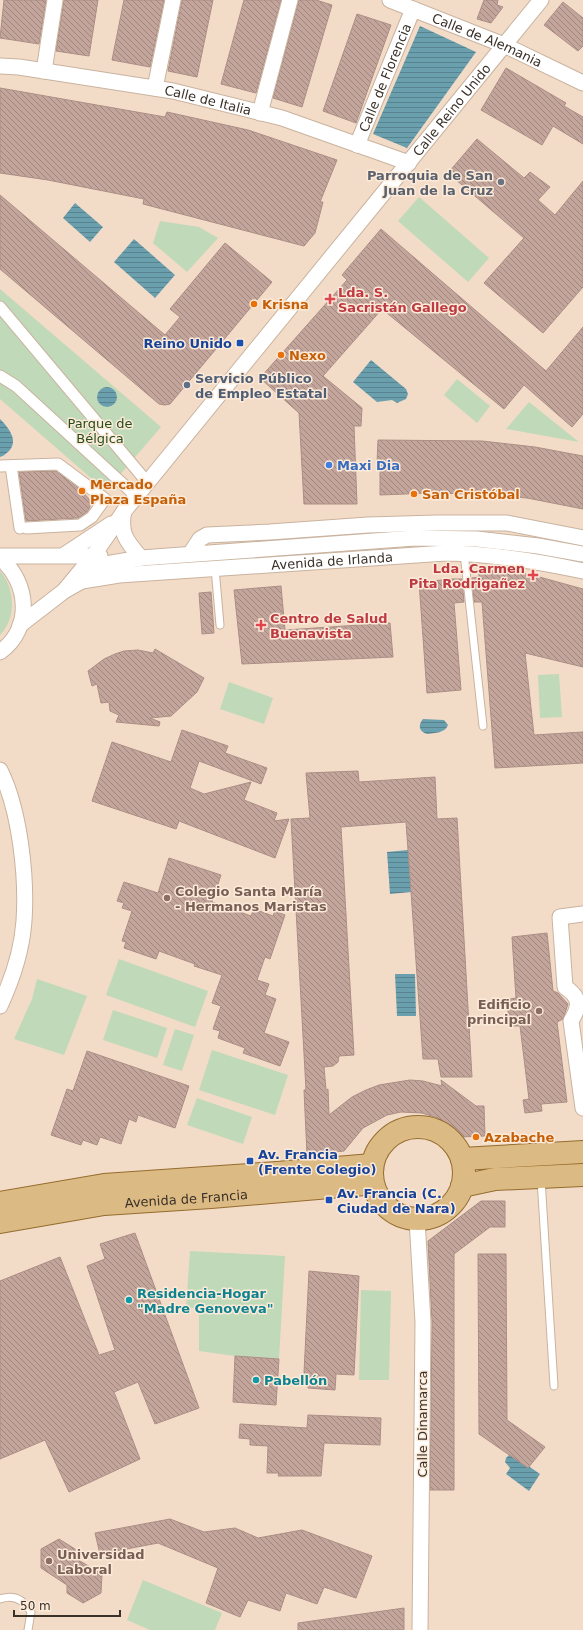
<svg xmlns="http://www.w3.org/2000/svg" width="583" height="1630" font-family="'DejaVu Sans',sans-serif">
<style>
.green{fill:#c0d9b9}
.water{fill:url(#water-rules)}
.building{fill:url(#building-back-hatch);stroke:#ab8e85}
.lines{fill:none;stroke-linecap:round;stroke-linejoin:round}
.service-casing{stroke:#c9b39f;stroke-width:9}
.pedestrian-casing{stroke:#c9b39f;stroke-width:13}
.minor-casing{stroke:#c9b39f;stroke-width:17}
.primary-casing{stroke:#946c2e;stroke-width:24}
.service{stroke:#fff;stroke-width:7}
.pedestrian{stroke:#fff;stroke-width:11}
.minor{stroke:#fff;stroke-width:15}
.primary{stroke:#dcba83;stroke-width:22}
.worship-dot{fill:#6b7280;stroke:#fcead9;stroke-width:1.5}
.health-dot{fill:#e0444e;stroke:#fcead9;stroke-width:1.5}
.food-dot{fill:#e8710a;stroke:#fcead9;stroke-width:1.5}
.transit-dot{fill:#1a4fb4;stroke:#fcead9;stroke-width:1.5}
.service-dot{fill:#5c6f8a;stroke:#fcead9;stroke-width:1.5}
.shop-dot{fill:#3f7fe0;stroke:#fcead9;stroke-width:1.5}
.education-dot{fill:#8d6e63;stroke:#fcead9;stroke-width:1.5}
.culture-dot{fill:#0f9aa8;stroke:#fcead9;stroke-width:1.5}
.labels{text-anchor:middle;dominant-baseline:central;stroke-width:3;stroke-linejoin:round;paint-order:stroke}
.street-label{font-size:13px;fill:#3a3129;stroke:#fcead9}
.worship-label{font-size:13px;font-weight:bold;fill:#5b616d;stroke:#fcead9;text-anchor:end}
.health-label{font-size:13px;font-weight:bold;fill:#be3a42;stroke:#fcead9;text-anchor:start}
.food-label{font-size:13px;font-weight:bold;fill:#c56008;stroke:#fcead9;text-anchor:start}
.transit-label{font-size:13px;font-weight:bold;fill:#164399;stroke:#fcead9;text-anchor:start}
.service-label{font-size:13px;font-weight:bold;fill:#4e5e75;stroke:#fcead9;text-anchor:start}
.park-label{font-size:13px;fill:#274d1b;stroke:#fcead9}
.shop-label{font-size:13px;font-weight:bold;fill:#366cbe;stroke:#fcead9;text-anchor:start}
.education-label{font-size:13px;font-weight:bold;fill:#785e54;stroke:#fcead9;text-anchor:start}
.culture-label{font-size:13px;font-weight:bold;fill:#0d838f;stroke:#fcead9;text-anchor:start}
</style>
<defs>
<pattern id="water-rules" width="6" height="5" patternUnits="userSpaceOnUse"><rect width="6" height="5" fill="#6a9fad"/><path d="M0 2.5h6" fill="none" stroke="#58828d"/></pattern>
<pattern id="building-back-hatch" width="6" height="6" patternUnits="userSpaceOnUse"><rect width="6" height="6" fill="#c3a59c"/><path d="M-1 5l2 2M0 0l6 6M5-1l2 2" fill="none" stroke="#9f877f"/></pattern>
</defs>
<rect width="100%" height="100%" fill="#f3dcc7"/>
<g class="green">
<path d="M419 197 489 258 468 282 398 221Z"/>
<path d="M160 221 199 227 218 238 187 272 153 243Z"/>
<path d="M0 289 161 427 106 491 0 399Z"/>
<path d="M457 379 490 406 477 423 444 395Z"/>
<path d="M529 402 579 442 506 429Z"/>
<path d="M0 571C15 588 17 618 0 635Z"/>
<path d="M559 674 562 717 540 718 538 675Z"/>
<path d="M229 682 273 698 264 724 220 709Z"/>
<path d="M119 959 208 991 195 1027 106 995Z"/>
<path d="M37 979 87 996 64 1055 14 1039 32 999Z"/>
<path d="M113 1010 167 1028 157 1058 103 1040Z"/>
<path d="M175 1029 194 1035 182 1071 163 1065Z"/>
<path d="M212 1050 288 1075 275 1115 199 1090Z"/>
<path d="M197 1098 252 1117 243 1144 187 1125Z"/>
<path d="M190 1251 285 1256 279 1359 235 1356 199 1351V1309L186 1307Z"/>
<path d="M361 1290 391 1291 389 1380H359Z"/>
<path d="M143 1580 222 1613 215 1630H150L127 1620Z"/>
</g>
<g class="water">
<path d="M420 26 476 52 407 148 373 134Z"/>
<path d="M75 203 103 227 90 242 63 218Z"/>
<path d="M134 239 175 275 155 298 114 262Z"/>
<path d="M371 360 406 389 408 394 406 399 397 403 392 400 377 402 353 382Z"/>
<circle cx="107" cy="397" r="10"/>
<path d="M0 419C8 427 20 441 8 452 5 454 4 456 0 457Z"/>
<path d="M423 719 444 720 448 725C445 733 435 733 427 734 420 732 417 726 423 719Z"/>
<path d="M408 850 411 892 390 894 387 852Z"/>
<path d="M395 974H415L416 1016H397Z"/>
<path d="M509 1455 514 1456 540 1474 529 1491 506 1474 510 1468 505 1462 506 1458Z"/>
</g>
<g class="building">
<path d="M4 0H46L39 44 0 38Z"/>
<path d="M64 0H98L89 56 56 51Z"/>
<path d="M124 0H164L150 67 112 60Z"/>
<path d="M182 0H213L197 77 168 71Z"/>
<path d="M244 0H281L256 93 221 84Z"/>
<path d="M299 0H316L332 5 302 107 273 98Z"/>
<path d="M484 0H498L497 5 503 7 491 23 477 19Z"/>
<path d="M563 2 583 18V46L578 51 544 25Z"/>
<path d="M357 14 391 25 356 123 323 111Z"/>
<path d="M506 68 566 103 564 106 583 117V144L553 126 542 145 481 110Z"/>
<path d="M0 88 165 117 167 112 248 130 337 160 320 202H323L315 233 304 246 143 204 144 199 48 180 0 173Z"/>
<path d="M477 139 524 178 530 172 550 187 538 200 555 215 583 181V287L543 333 484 283 524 238 448 173Z"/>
<path d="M0 195 165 335 180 317 170 309 225 243 272 282 170 404 165 405 159 404 0 269Z"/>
<path d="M381 229 546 371 583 327V414L572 427 524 385 504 409 382 309 323 376 362 408 361 426H354L357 504H304L299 413 260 378 347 280 342 275Z"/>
<path d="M378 440 482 441 535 447 583 456V509L527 498 478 494 430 493 380 495V463H377Z"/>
<path d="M56 471 82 491 89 499 90 507 87 512 78 518 26 521 19 472Z"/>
<path d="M479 570 525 573 583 589V667L525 653 534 735 583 732V763L495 768 482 602H474L472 578 479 577Z"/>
<path d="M453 579H462L464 602 454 603 461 690 427 693 419 582Z"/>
<path d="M281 586 285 630 390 623 393 657 242 664 234 590Z"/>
<path d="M211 592 214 633 202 634 199 593Z"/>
<path d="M155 649 204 678 197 692 171 716 150 718 160 722 159 726 116 722 119 715 110 711 109 702 101 703 97 684 92 686 88 671 104 659 115 654 124 651 138 650 153 653Z"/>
<path d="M182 730 228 746 225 753 267 768 261 784 199 761 190 788 204 794 251 782 244 800 277 813 274 821 289 819 275 858 179 821 176 829 92 801 112 742 171 762Z"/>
<path d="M358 771 359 782 435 777 437 819 457 818 472 1077H441L438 1059H423L406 822 341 827 354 1055 339 1056 338 1062 333 1066 324 1067 326 1090 328 1089 329 1115 352 1097 366 1090 379 1085 410 1080 423 1081 442 1086 441 1080 476 1106H484L485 1136 460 1137 453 1129 438 1118 422 1113 401 1112 387 1115 363 1128 344 1151 307 1155 304 1090H306L291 819 310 818 306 773Z"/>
<path d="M169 858 221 875 212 902 251 916 254 909 273 916 275 911 285 915 270 959 265 957 257 980 269 984 265 995 276 999 264 1033 289 1042 280 1066 243 1053 245 1048 218 1038 220 1031 213 1029 221 1006 212 1003 222 975 194 966 195 964 159 951 156 959 124 948 126 942 122 941 132 911 122 908 124 903 117 901 124 882 158 893Z"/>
<path d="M547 933 553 991 558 993 568 1004 563 1019 557 1022 567 1102 541 1104 542 1111 525 1113 523 1100 529 1099 520 1026H512L508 1016V1005L510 999 516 998 512 937Z"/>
<path d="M87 1051 189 1086 175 1128 138 1115 136 1122 129 1119 121 1144 100 1137 97 1145 83 1140 81 1145 51 1135 67 1089 73 1091Z"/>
<path d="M481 1201H505V1227H490L454 1254V1490H430L432 1322 428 1241Z"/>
<path d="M135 1233 199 1408 155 1424 138 1382 114 1392 140 1459 69 1492 45 1440 0 1459V1281L60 1257 99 1355 115 1350 87 1266 105 1259 100 1244Z"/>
<path d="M478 1254H506L507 1420 545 1447 528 1468 479 1434Z"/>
<path d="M309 1271 359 1276 354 1375 336 1374 335 1390 308 1388V1373H304Z"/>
<path d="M235 1356 279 1359 276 1405 233 1402Z"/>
<path d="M308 1415 381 1418 380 1445 324 1443 321 1476H278L279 1473H267L268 1446 250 1445V1439L239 1438 240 1424 307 1428Z"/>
<path d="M170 1519 204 1532 235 1528 258 1538 302 1530 372 1556 356 1598 324 1587 317 1604 286 1593 280 1611 248 1600 240 1617 206 1603 218 1568 158 1543 100 1554 95 1533Z"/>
<path d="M59 1539 75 1549V1558L102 1574 101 1593 83 1603 67 1593V1585L41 1568V1549Z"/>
<path d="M404 1608V1630H298V1623Z"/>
</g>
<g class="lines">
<g class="service-casing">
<g id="service">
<path d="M464 553 483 726"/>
<path d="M215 568 220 625"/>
<path d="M541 1179 554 1386"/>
<path d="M0 1599C14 1594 24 1600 31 1612L28 1630"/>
</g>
</g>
<g class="pedestrian-casing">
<g id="pedestrian">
<path d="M0 307 147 482"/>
<path d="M0 376 16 386 136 496"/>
<path d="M0 466 58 464 105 499 92 517 80 525 26 528"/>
<path d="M11 466 20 528"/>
</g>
</g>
<g class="minor-casing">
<g id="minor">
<path id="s1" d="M390 0 504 45 583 83"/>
<path id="s2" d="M0 66 19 67 173 91 282 118 409 163"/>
<path d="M44 71 55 0"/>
<path d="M155 88 173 0"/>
<path d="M260 113 290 0"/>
<path id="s3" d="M357 145 413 9"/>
<path d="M124 511C119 533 127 542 141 558"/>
<path d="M190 554 200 539 207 535 270 532 368 525 436 523H507L583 538"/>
<path d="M64 555 111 524"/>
<path d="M0 556H100"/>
<path d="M0 558C29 582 33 628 0 652"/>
<path id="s4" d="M82 581 119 575 446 553C493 554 537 561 583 571"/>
<path id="s5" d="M64 591 93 556 125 510 541 0"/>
<path d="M20 625 64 591 80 582 96 567 106 564 141 558 415 538 477 539 538 546 583 554"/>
<path d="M0 770C20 810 27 877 24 921 22 950 12 980 0 1006"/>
<path d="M583 914 560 917 565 987C581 998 580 1006 571 1021L583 1108"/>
<path d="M417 1219 423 1322 420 1630"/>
</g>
</g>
<g class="primary-casing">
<g id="primary">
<circle cx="418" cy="1173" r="46"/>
<path d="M462 1159 583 1152"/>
<path d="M462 1186 495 1179 583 1175"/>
<path d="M0 1203 104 1185 277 1173 372 1165"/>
<path id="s6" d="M0 1222 104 1204 211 1197 365 1184 373 1185"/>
</g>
</g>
<use href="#service" class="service"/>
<use href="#pedestrian" class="pedestrian"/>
<use href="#minor" class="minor"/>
<use href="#primary" class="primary"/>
</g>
<circle class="worship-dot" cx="501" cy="182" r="4"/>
<g class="health-dot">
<path d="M328 293h4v4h4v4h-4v4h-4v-4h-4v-4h4z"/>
<path d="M531 569h4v4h4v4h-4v4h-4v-4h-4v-4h4z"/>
<path d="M259 619h4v4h4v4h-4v4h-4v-4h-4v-4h4z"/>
</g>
<g class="food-dot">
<circle cx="254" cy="304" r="4"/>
<circle cx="281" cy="355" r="4"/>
<circle cx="82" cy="491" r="4"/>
<circle cx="414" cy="494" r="4"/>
<circle cx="476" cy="1137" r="4"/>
</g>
<g class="transit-dot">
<rect x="236" y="339" width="8" height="8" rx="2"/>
<rect x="246" y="1157" width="8" height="8" rx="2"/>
<rect x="325" y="1196" width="8" height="8" rx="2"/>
</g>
<circle class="service-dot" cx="187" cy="385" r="4"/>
<circle class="shop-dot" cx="329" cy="465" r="4"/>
<g class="education-dot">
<circle cx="167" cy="898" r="4"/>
<circle cx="539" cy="1011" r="4"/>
<circle cx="49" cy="1561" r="4"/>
</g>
<g class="culture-dot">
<circle cx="129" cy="1300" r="4"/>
<circle cx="256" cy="1380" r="4"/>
</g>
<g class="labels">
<g class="street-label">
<text stroke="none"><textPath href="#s1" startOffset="105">Calle de Alemania</textPath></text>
<text stroke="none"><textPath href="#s3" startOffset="73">Calle de Florencia</textPath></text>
<text stroke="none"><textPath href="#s2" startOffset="211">Calle de Italia</textPath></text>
<text stroke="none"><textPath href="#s5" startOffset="618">Calle Reino Unido</textPath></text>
<text stroke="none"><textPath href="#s4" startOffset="251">Avenida de Irlanda</textPath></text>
<text stroke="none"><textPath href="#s6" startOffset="188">Avenida de Francia</textPath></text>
<text transform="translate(422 1424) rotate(-90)">Calle Dinamarca</text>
</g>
<g class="worship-label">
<text x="493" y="175">Parroquia de San<tspan x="493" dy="15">Juan de la Cruz</tspan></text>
</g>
<g class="health-label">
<text x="338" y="292">Lda. S.<tspan x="338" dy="15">Sacristán Gallego</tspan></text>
<text x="525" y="568" text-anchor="end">Lda. Carmen<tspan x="525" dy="15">Pita Rodrigañez</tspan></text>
<text x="270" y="618">Centro de Salud<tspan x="270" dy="15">Buenavista</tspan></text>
</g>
<g class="food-label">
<text x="262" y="304">Krisna</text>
<text x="289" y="355">Nexo</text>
<text x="90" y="484">Mercado<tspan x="90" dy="15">Plaza España</tspan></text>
<text x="422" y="494">San Cristóbal</text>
<text x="484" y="1137">Azabache</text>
</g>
<g class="transit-label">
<text x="232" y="343" text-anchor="end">Reino Unido</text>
<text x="258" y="1154">Av. Francia<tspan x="258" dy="15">(Frente Colegio)</tspan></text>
<text x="337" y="1193">Av. Francia (C.<tspan x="337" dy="15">Ciudad de Nara)</tspan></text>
</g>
<g class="service-label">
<text x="195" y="378">Servicio Público<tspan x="195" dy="15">de Empleo Estatal</tspan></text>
</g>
<g class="park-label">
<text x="100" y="423">Parque de<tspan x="100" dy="15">Bélgica</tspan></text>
</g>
<g class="shop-label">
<text x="337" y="465">Maxi Dia</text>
</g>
<g class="education-label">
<text x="175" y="891">Colegio Santa María<tspan x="175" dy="15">- Hermanos Maristas</tspan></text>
<text x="531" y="1004" text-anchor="end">Edificio<tspan x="531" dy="15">principal</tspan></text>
<text x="57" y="1554">Universidad<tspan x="57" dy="15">Laboral</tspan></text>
</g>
<g class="culture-label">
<text x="137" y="1293">Residencia-Hogar<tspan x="137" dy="15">"Madre Genoveva"</tspan></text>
<text x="264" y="1380">Pabellón</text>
</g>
</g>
<path d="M14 1610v6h106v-6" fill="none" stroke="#3a3129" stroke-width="2"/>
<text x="20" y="1610" font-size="12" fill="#3a3129" stroke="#fcead9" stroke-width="3" paint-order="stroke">50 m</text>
</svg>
